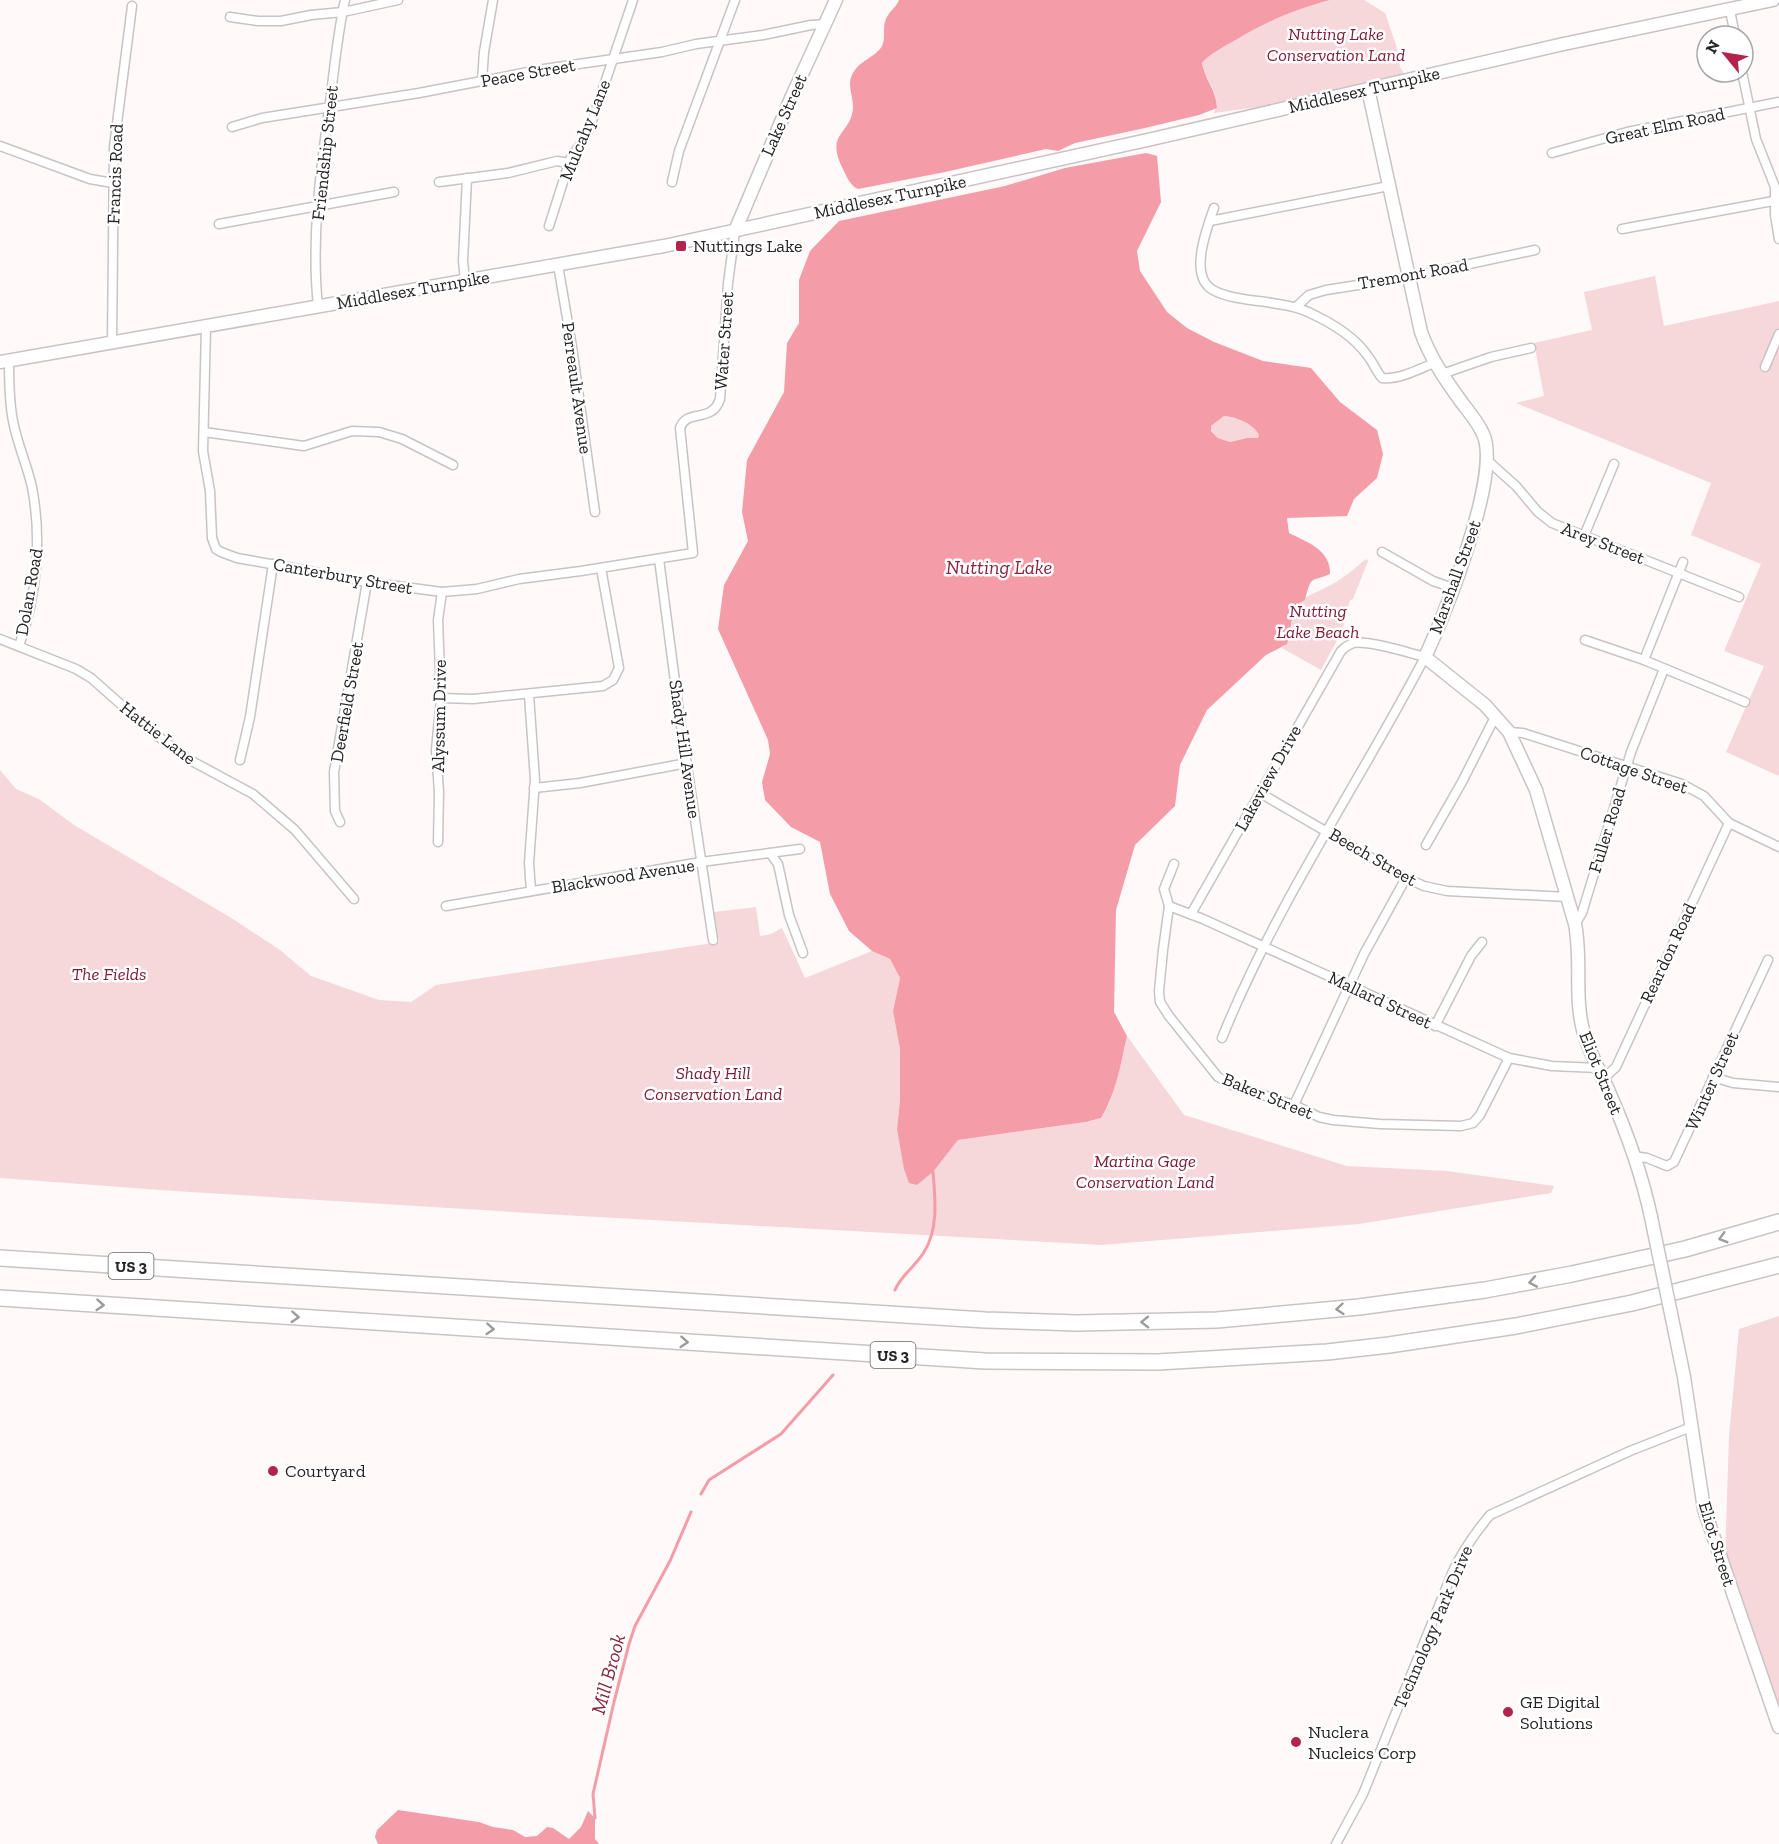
<svg xmlns="http://www.w3.org/2000/svg" width="1779" height="1844" font-family="'Zilla Slab',serif">
<style>
.green{fill:#f6d7da}
.water{fill:#f49da8;fill-rule:evenodd}
.lines{fill:none;stroke-linecap:round;stroke-linejoin:round}
.stream{stroke:#f49da8;stroke-width:3}
.street-casing{stroke:#c9c3c4;stroke-width:11}
.secondary-casing{stroke:#c9c3c4;stroke-width:15}
.highway-casing{stroke:#c9c3c4;stroke-width:18}
.street{stroke:#fff;stroke-width:8}
.secondary{stroke:#fff;stroke-width:12}
.highway{stroke:#fff;stroke-width:15}
.secondary-bridge-casing{stroke:#c9c3c4;stroke-width:15;stroke-linecap:butt}
.secondary-bridge{stroke:#fff;stroke-width:12}
.oneway{stroke:#9d9c9c}
.poi-dot{fill:#b4234b;stroke:#fff;stroke-width:2}
.labels{text-anchor:middle;dominant-baseline:central;stroke-width:5;stroke-linejoin:round;paint-order:stroke}
.shield{fill:#fff;stroke:#676666;stroke-width:1.5}
.shield-label{font-size:16px;font-weight:bold;fill:#262424}
.park-label{font-size:18px;font-style:italic;fill:#801c35;stroke:#fff}
.street-label{font-size:18px;fill:#262424;stroke:#fff}
.poi-label{font-size:18px;fill:#262424;stroke:#fff;text-anchor:start}
.water-label{font-size:20px;font-style:italic;fill:#88243b;stroke:#fff}
</style>
<rect width="100%" height="100%" fill="#fff9f9"/>
<g class="green">
<path d="M1330 0H1364L1385 13 1396 45 1400 67 1405 75 1252 108 1214 113C1223 94 1204 81 1202 63 1233 32 1288 12 1330 0Z"/>
<path d="M1655 276 1664 326 1779 301V776L1726 752 1764 666 1724 651 1761 564 1691 535 1711 483 1516 403 1544 396 1534 343 1592 330 1584 292Z"/>
<path d="M1224 416C1235 416 1254 425 1260 435L1258 438H1247L1230 442 1218 438 1211 430V426Z"/>
<path d="M1366 559 1368 561 1353 599 1350 600 1342 631 1321 670 1282 648C1296 637 1288 617 1298 604 1305 595 1329 588 1339 580 1349 574 1357 566 1366 559Z"/>
<path d="M0 770 16 789 39 799 74 825 233 919 280 950 311 976 379 1000 411 1002 436 985 719 942 714 912 756 907 760 936 771 934 782 928 805 978 872 951 890 959 900 978 893 1011 900 1049V1100L897 1129 917 1185 933 1172 958 1140 1086 1122C1090 1121 1097 1120 1100 1118 1112 1110 1124 1051 1127 1036L1184 1115 1347 1166 1447 1171 1554 1186 1551 1193 1359 1224 1101 1245 545 1214 174 1191 0 1178Z"/>
<path d="M1779 1316V1715L1725 1560 1729 1436 1739 1329Z"/>
</g>
<g class="water">
<path d="M899 0H1330C1293 10 1265 22 1232 42 1221 48 1210 54 1202 63 1205 81 1216 88 1217 108L1199 115 1145 128 1075 143 1058 151 1046 149 945 172 858 189C851 186 847 178 844 171 823 132 852 135 853 107 853 96 847 85 852 75 859 60 875 58 882 46 886 38 882 27 886 19 889 11 896 8 899 0Z"/>
<path d="M1146 153 1157 156 1161 202 1137 251 1140 271 1167 312 1187 328 1214 342 1263 361 1311 368 1340 402 1377 430 1383 454 1377 478 1354 499 1347 516 1287 518 1289 533C1307 542 1331 550 1330 574 1309 583 1312 574 1305 600 1290 605 1292 631 1287 644L1266 655 1207 710 1180 765 1175 806 1135 845 1116 910 1114 1012 1127 1036C1121 1063 1116 1094 1101 1118L1086 1122 958 1140 933 1172 917 1185 909 1183 904 1169 897 1129 900 1100V1049L893 1011 900 978 890 959 872 951 849 931 830 894 820 842 791 827 765 800 762 782 770 754 768 740 718 629 724 585 748 541 742 512 747 460 784 392 787 343 799 323V280L810 251 839 221 1005 186 1065 168ZM1224 416C1235 416 1255 425 1259 435L1258 438H1247L1230 442 1218 438 1211 431V426Z"/>
<path d="M398 1810 479 1822 493 1827 513 1830 525 1837 537 1836 547 1827 553 1828 569 1839 581 1827 588 1811 595 1818V1839L599 1844H378L375 1837 377 1830Z"/>
</g>
<g class="lines">
<g class="stream">
<path d="M895 1290C901 1275 916 1266 924 1252 939 1229 935 1197 933 1172"/>
<path d="M701 1494 709 1480 781 1434 833 1375"/>
<path d="M595 1818 593 1794 614 1702 629 1644 635 1626 670 1561 691 1512"/>
</g>
<g class="street-casing">
<g id="street">
<path d="M1730 10 1735 36"/>
<path d="M230 17 258 21H281L311 15 343 12 398 0"/>
<path d="M1742 72 1756 139 1775 187V215L1779 239"/>
<path d="M482 81 484 52 493 0"/>
<path d="M232 127 262 118 419 93 544 69 662 52 696 44 763 35 811 25 825 24"/>
<path d="M0 146 90 179 113 183"/>
<path d="M1552 153 1627 132 1779 102"/>
<path d="M439 182 508 173 557 161 569 163"/>
<path d="M672 182 679 151 735 0"/>
<path d="M1214 208C1207 228 1188 276 1213 290 1229 299 1254 300 1272 303 1284 305 1296 306 1308 312 1330 322 1353 335 1367 355 1373 362 1376 371 1382 378 1399 380 1419 369 1434 363"/>
<path d="M1210 221 1389 186"/>
<path d="M219 224 394 192"/>
<path d="M549 226 571 157 583 141 590 127 633 0"/>
<path d="M1622 229 1779 200"/>
<path d="M558 265 572 347 595 512"/>
<path d="M465 281 463 261 467 178"/>
<path d="M318 306C311 240 320 174 329 109 334 73 337 36 345 0"/>
<path d="M1296 307 1309 295 1326 290 1409 277 1535 250"/>
<path d="M206 326 203 451 210 491 212 538 216 549 221 552 237 558 293 568 367 582 442 592 477 589 519 579 581 571 693 553 680 428C687 408 712 424 720 399L728 283 735 231"/>
<path d="M112 343 114 147 132 6"/>
<path d="M9 361C9 381 9 401 13 421 17 443 27 465 32 487 42 540 37 596 19 646"/>
<path d="M1765 367 1779 334"/>
<path d="M1442 374 1491 357 1531 348"/>
<path d="M204 432 304 446 352 431 379 432 402 439 453 465"/>
<path d="M1487 460 1516 486 1538 512 1552 523 1739 597"/>
<path d="M1584 536 1614 464"/>
<path d="M1382 552 1433 581 1453 588"/>
<path d="M659 559 679 712 713 940"/>
<path d="M0 639 76 669 91 678 151 731 188 759 253 794 295 830 354 899"/>
<path d="M1585 640 1644 660 1745 702"/>
<path d="M1644 660 1683 562"/>
<path d="M529 695 535 780 529 863 531 891"/>
<path d="M441 698 473 699 603 686 613 680 619 668 601 568"/>
<path d="M1509 732 1523 733 1682 784 1704 796 1729 823 1779 847"/>
<path d="M240 760 250 717 273 564"/>
<path d="M534 788 580 783 687 763"/>
<path d="M1260 793 1406 878 1424 886 1447 891 1567 897"/>
<path d="M340 822 335 811 334 772 367 582"/>
<path d="M438 842 439 792 436 750 441 698 438 620 442 592"/>
<path d="M1426 845 1462 782 1496 715"/>
<path d="M770 853 778 864 789 915 803 953"/>
<path d="M446 906 701 862 800 849"/>
<path d="M1169 906 1163 950 1159 991 1160 1002 1169 1016 1218 1077 1232 1085 1294 1105 1319 1117 1333 1120 1380 1124 1461 1126 1473 1123 1480 1115 1509 1058"/>
<path d="M1169 906 1203 919 1509 1058 1552 1066 1598 1068"/>
<path d="M1169 906 1164 889 1174 864"/>
<path d="M1191 914 1341 651C1345 647 1348 645 1353 643 1369 640 1409 653 1425 657 1358 785 1276 904 1222 1038"/>
<path d="M1575 924 1582 913 1631 752 1664 669"/>
<path d="M1435 1026 1471 956 1482 942"/>
<path d="M1713 1077 1733 1083 1779 1087"/>
<path d="M1603 1079 1616 1067 1729 823"/>
<path d="M1294 1105 1364 954 1406 878"/>
<path d="M1633 1156 1647 1158 1667 1166 1674 1162 1768 960"/>
<path d="M1336 1844 1363 1794 1453 1571C1463 1550 1475 1533 1490 1515L1630 1451 1691 1427"/>
</g>
</g>
<g class="secondary-casing">
<g id="secondary">
<path d="M1368 89 1421 332C1430 357 1444 378 1460 400 1468 411 1478 422 1483 434 1502 473 1444 617 1425 657L1485 705 1509 732 1536 790 1575 924C1582 960 1574 995 1583 1030 1589 1053 1601 1073 1610 1094 1627 1133 1642 1175 1651 1217"/>
<path d="M735 231 792 96 836 0"/>
<path d="M0 362 664 246 1152 139 1559 45 1773 0"/>
<path d="M1675 1333 1684 1377 1704 1509 1779 1727"/>
</g>
</g>
<g class="highway-casing">
<g id="highway">
<path d="M0 1258 985 1320 1077 1323 1217 1320 1359 1307 1485 1290 1572 1274 1685 1249 1779 1222"/>
<path d="M0 1298 985 1361 1158 1362 1327 1352 1389 1345 1516 1326 1632 1303 1779 1265"/>
</g>
</g>
<use href="#street" class="street"/>
<use href="#secondary" class="secondary"/>
<use href="#highway" class="highway"/>
<g class="secondary-bridge-casing">
<path id="secondary-bridge" d="M1651 1217 1675 1333"/>
</g>
<use href="#secondary-bridge" class="secondary-bridge"/>
</g>
<defs><path id="oneway-chevron" d="M-2-3.5L2.5 0L-2 3.5" fill="none" stroke-width="1.6" stroke-linecap="round" stroke-linejoin="round" transform="scale(1.5)"/></defs>
<g class="oneway">
<use href="#oneway-chevron" transform="translate(1723 1238) rotate(164)"/>
<use href="#oneway-chevron" transform="translate(1533 1282) rotate(170)"/>
<use href="#oneway-chevron" transform="translate(100 1305) rotate(4)"/>
<use href="#oneway-chevron" transform="translate(1340 1309) rotate(175)"/>
<use href="#oneway-chevron" transform="translate(295 1317) rotate(4)"/>
<use href="#oneway-chevron" transform="translate(1145 1322) rotate(179)"/>
<use href="#oneway-chevron" transform="translate(490 1329) rotate(4)"/>
<use href="#oneway-chevron" transform="translate(684 1342) rotate(4)"/>
</g>
<g class="poi-dot">
<rect x="675" y="240" width="12" height="12" rx="3"/>
<circle cx="273" cy="1471" r="6"/>
<circle cx="1508" cy="1712" r="6"/>
<circle cx="1296" cy="1742" r="6"/>
</g>
<g class="labels">
<g class="shield">
<rect x="108.5" y="1253" width="45" height="26" rx="4.5"/>
<rect x="870.5" y="1342" width="45" height="26" rx="4.5"/>
</g>
<g class="shield-label">
<text x="131" y="1266">US 3</text>
<text x="893" y="1355">US 3</text>
</g>
<g class="park-label">
<text x="1336" y="34">Nutting Lake<tspan x="1336" dy="21">Conservation Land</tspan></text>
<text x="1318" y="611">Nutting<tspan x="1318" dy="21">Lake Beach</tspan></text>
<text x="109" y="974">The Fields</text>
<text x="713" y="1073">Shady Hill<tspan x="713" dy="21">Conservation Land</tspan></text>
<text x="1145" y="1161">Martina Gage<tspan x="1145" dy="21">Conservation Land</tspan></text>
</g>
<g class="street-label">
<text transform="translate(528 73) rotate(-10)">Peace Street</text>
<text transform="translate(1364 90) rotate(-13)">Middlesex Turnpike</text>
<text transform="translate(784 115) rotate(-66)">Lake Street</text>
<text transform="translate(1665 126) rotate(-12)">Great Elm Road</text>
<text transform="translate(585 130) rotate(-68)">Mulcahy Lane</text>
<text transform="translate(325 153) rotate(-84)">Friendship Street</text>
<text transform="translate(115 174) rotate(-88)">Francis Road</text>
<text transform="translate(890 197) rotate(-12)">Middlesex Turnpike</text>
<text transform="translate(1413 274) rotate(-10)">Tremont Road</text>
<text transform="translate(413 290) rotate(-10)">Middlesex Turnpike</text>
<text transform="translate(724 341) rotate(-86)">Water Street</text>
<text transform="translate(577 388) rotate(82)">Perreault Avenue</text>
<text transform="translate(1603 543) rotate(21)">Arey Street</text>
<text transform="translate(343 576) rotate(10)">Canterbury Street</text>
<text transform="translate(1455 577) rotate(-70)">Marshall Street</text>
<text transform="translate(29 592) rotate(-80)">Dolan Road</text>
<text transform="translate(347 702) rotate(-80)">Deerfield Street</text>
<text transform="translate(439 716) rotate(-89)">Alyssum Drive</text>
<text transform="translate(158 733) rotate(38)">Hattie Lane</text>
<text transform="translate(685 749) rotate(82)">Shady Hill Avenue</text>
<text transform="translate(1634 770) rotate(19)">Cottage Street</text>
<text transform="translate(1268 778) rotate(-61)">Lakeview Drive</text>
<text transform="translate(1607 830) rotate(-73)">Fuller Road</text>
<text transform="translate(1373 857) rotate(30)">Beech Street</text>
<text transform="translate(623 876) rotate(-9)">Blackwood Avenue</text>
<text transform="translate(1668 953) rotate(-65)">Reardon Road</text>
<text transform="translate(1380 1000) rotate(25)">Mallard Street</text>
<text transform="translate(1601 1073) rotate(68)">Eliot Street</text>
<text transform="translate(1712 1081) rotate(-66)">Winter Street</text>
<text transform="translate(1268 1096) rotate(22)">Baker Street</text>
<text transform="translate(1717 1544) rotate(73)">Eliot Street</text>
<text transform="translate(1433 1627) rotate(-67)">Technology Park Drive</text>
</g>
<g class="poi-label">
<text x="693" y="246">Nuttings Lake</text>
<text x="285" y="1471">Courtyard</text>
<text x="1520" y="1702">GE Digital<tspan x="1520" dy="21">Solutions</tspan></text>
<text x="1308" y="1732">Nuclera<tspan x="1308" dy="21">Nucleics Corp</tspan></text>
</g>
<g class="water-label">
<text x="999" y="567">Nutting Lake</text>
<text transform="translate(608 1674) rotate(-75)">Mill Brook</text>
</g>
</g>
<g transform="translate(1725 54) rotate(300)"><circle r="28" fill="#ffffff" stroke="#a8a7a7" stroke-width="1.5"/>
<path d="M0-4.5L10 22L0 15L-10 22Z" fill="#b4234b"/>
<text y="-9" font-size="16" font-weight="bold" text-anchor="middle" fill="#262424">N</text>
</g>
</svg>
